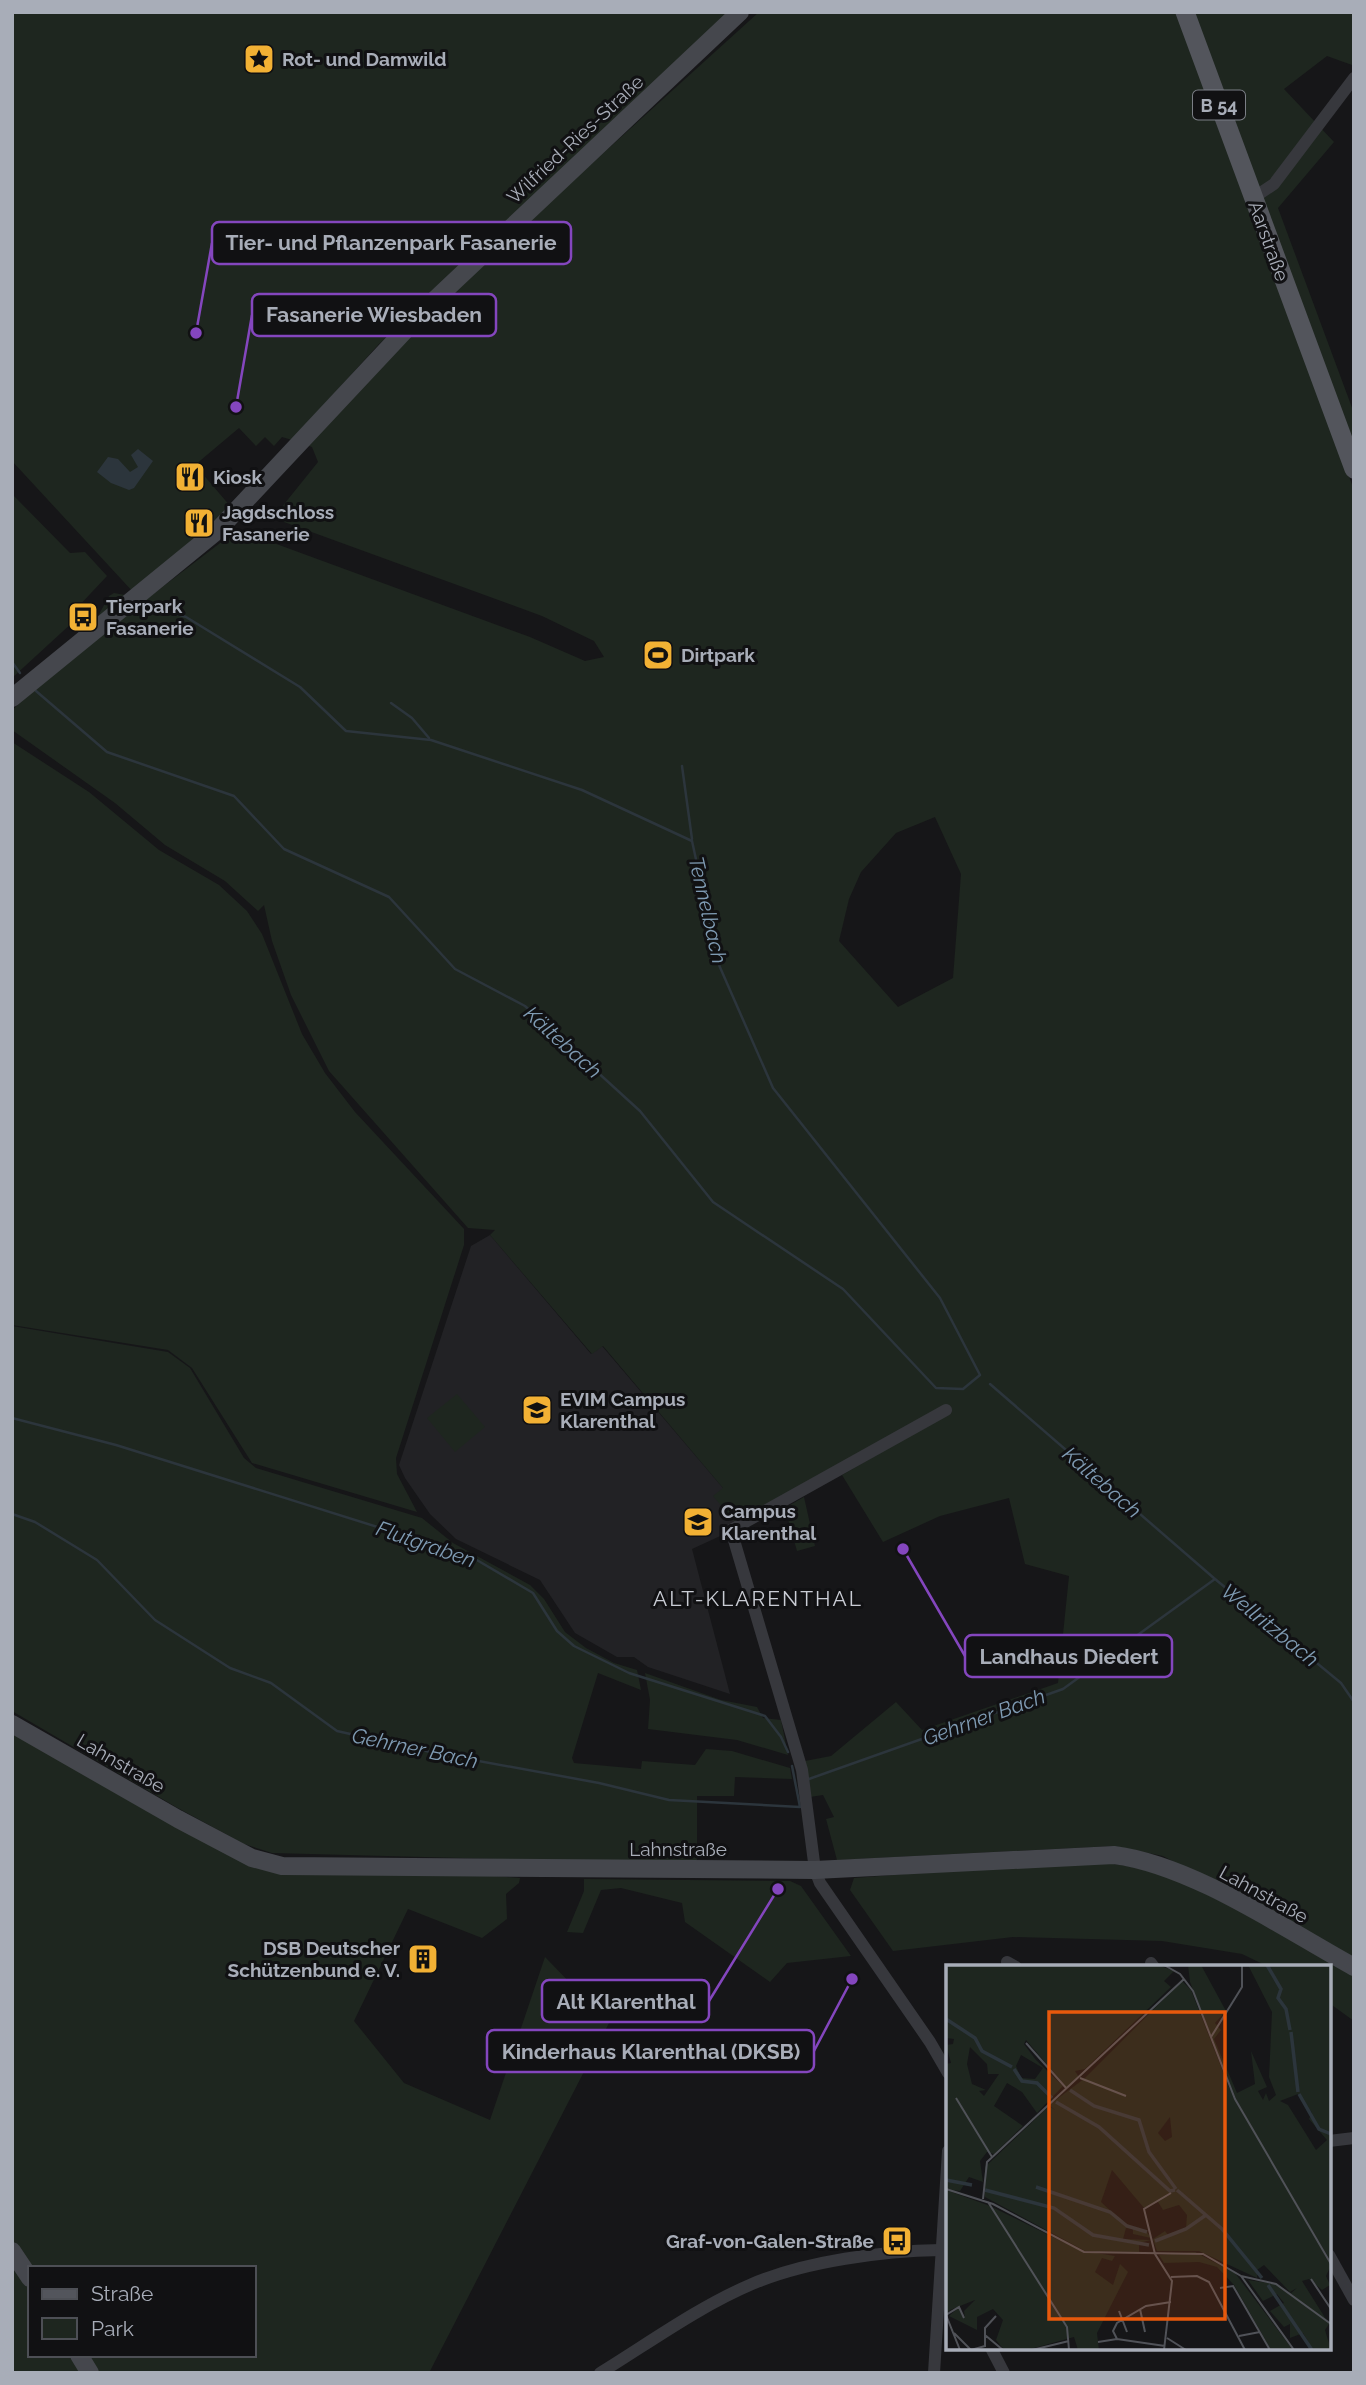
<svg xmlns="http://www.w3.org/2000/svg" width="1366" height="2385" font-family="Raleway,sans-serif">
<style>
.built{fill:#222225}
.green{fill:#1e261f;fill-rule:evenodd}
.water{fill:#2c353c}
.lines{fill:none;stroke-linecap:round;stroke-linejoin:round}
.stream{stroke:#2c353c;stroke-width:2.5}
.street{stroke:#37383d;stroke-width:12}
.secondary{stroke:#45474d;stroke-width:18}
.primary{stroke:#53555c;stroke-width:19}
.labels{text-anchor:middle;dominant-baseline:central;stroke-width:6;stroke-linejoin:round;paint-order:stroke}
.shield{fill:#111113;stroke:#7b7e86;stroke-width:2}
.shield-label{font-size:18px;font-weight:bold;fill:#a8adb8}
.poi-label{font-size:19px;font-weight:bold;fill:#a8adb8;stroke:#111113;text-anchor:start}
.street-label{font-size:19px;fill:#a8adb8;stroke:#111113}
.water-label{font-size:21px;font-style:italic;fill:#7f9bb3;stroke:#111113}
.neighbourhood-label{font-size:21px;letter-spacing:2px;fill:#c9ccd4;stroke:#111113}
.inset-river{fill:none;stroke:#2c353c;stroke-width:3.5}
.inset-road{fill:none;stroke:#505258;stroke-width:2}
.view{fill:#e8590c;fill-opacity:0.15;stroke:#e8590c;stroke-width:3.5}
.inset-edge{fill:none;stroke:#a8adb8;stroke-width:3.5}
.leader{fill:none;stroke:#8446be;stroke-width:2.5}
.callout-dot{fill:#8446be;stroke:#111113;stroke-width:2.5}
.callout{fill:#111113;stroke:#8446be;stroke-width:2.5}
.callout-label{font-size:21px;text-anchor:middle;font-weight:bold;fill:#a8adb8}
</style>
<rect width="100%" height="100%" fill="#161618"/>
<path class="built" d="M490 1235 591 1354 602 1346 723 1488 736 1523 729 1532 692 1549 730 1694 648 1667 634 1657H617L575 1633 540 1580 456 1539 430 1514 405 1478 399 1465 471 1246Z"/>
<g class="green">
<path d="M12 12H734L379 344 292 440 282 437 274 446 265 437 256 446 239 428 195 465 231 507 134 593 12 461Z"/>
<path d="M759 12H1177L1354 490V1958L1163 1856 1114 1846 837 1860 826 1819 834 1817 823 1795 810 1797 805 1761 831 1756 896 1702 922 1730 1058 1683 1069 1576 1025 1564 1009 1498 940 1516 883 1542 842 1475 949 1413 736 1523 713 1496 723 1488 603 1346 592 1354 490 1235 495 1230 468 1228 329 1071 291 995 272 941 264 905 258 911 225 881 165 845 115 803 12 730V710L90 642 232 534 271 542 530 637 585 661 604 657 594 641 542 616 273 518 318 462 312 447 304 444 461 282ZM935 817 961 874 953 978 898 1007 839 941 849 899 861 872 896 833Z"/>
<path d="M1194 12H1354L1352 65 1327 56 1284 89 1334 142 1278 208 1354 413V444Z"/>
<path d="M12 494 70 553 85 552 107 576 75 610 74 621 12 678Z"/>
<path d="M114 593 125 595 91 629 109 596Z"/>
<path d="M12 742 89 792 159 850 219 885 247 911 262 934 302 1034 325 1073 355 1112 464 1229V1245L396 1458 397 1474 417 1512 252 1463 192 1368 168 1350 12 1325Z"/>
<path d="M12 1326 168 1352 190 1368 244 1458 256 1468 422 1518 453 1543 530 1585 544 1599 565 1632 586 1648 614 1663 637 1670 641 1690 598 1673 572 1758 574 1763 641 1769 642 1761 695 1765 706 1749 732 1751 790 1768 792 1779 735 1777 734 1796H697V1864L272 1853 244 1844 176 1807 12 1711Z"/>
<path d="M457 1394 485 1427 455 1452 427 1418Z"/>
<path d="M804 1497 815 1546 797 1551 785 1508Z"/>
<path d="M645 1673 721 1700 757 1707 763 1718 781 1720 788 1755 737 1740 648 1729 650 1700Z"/>
<path d="M12 1731 227 1853 520 1878 519 1883 506 1894 507 1919 482 1938 408 1909 354 2021 404 2083 490 2120 545 1957 609 2023 429 2373H12ZM30 2268H254V2355H30Z"/>
<path d="M1063 1862C1084 1863 1107 1862 1127 1866 1197 1879 1290 1940 1354 1975V2021L1329 2003V1967H1269L1242 1954 1162 1941 1013 1937 893 1951 850 1890 854 1878Z"/>
<path d="M584 1879 790 1881 801 1886 851 1956 787 1963 770 1982 685 1922 682 1903 621 1888 601 1890 583 1933 567 1932 584 1891Z"/>
</g>
<path class="water" d="M138 449 153 461 134 488 129 490 111 483 97 472 108 457 118 459 130 472 138 467 131 455Z"/>
<g class="lines">
<g class="stream">
<path d="M12 662 20 673"/>
<path d="M36 691 107 752 234 796 284 849 389 897 455 969 525 1006 640 1111 713 1202 843 1289 936 1388 963 1389 980 1375 940 1298 773 1088 719 965 692 841 582 790 431 740 346 731 300 687 186 617 150 605"/>
<path d="M391 703 412 718 429 738"/>
<path d="M682 766 692 839"/>
<path d="M990 1384 1215 1579 1341 1683 1354 1702"/>
<path d="M12 1418 116 1445 470 1556 533 1593 557 1631 574 1646 629 1673 765 1716 781 1737 788 1752"/>
<path d="M12 1514 35 1522 97 1560 155 1620 230 1668 271 1683 337 1731 435 1753 599 1783 669 1800 800 1807 792 1766"/>
<path d="M809 1779 1063 1689 1215 1579"/>
</g>
<g class="street">
<path d="M1253 198 1274 184 1354 78"/>
<path d="M946 1410 731 1530 802 1770 815 1870 820 1883 930 2042 948 2073"/>
<path d="M1007 1962 1016 1967"/>
<path d="M1151 1963 1154 1967"/>
<path d="M1329 2141 1354 2138"/>
<path d="M1329 2255 1354 2300"/>
<path d="M991 2348 1004 2373"/>
<path d="M600 2373C649 2343 698 2307 752 2284 806 2261 883 2251 941 2250"/>
<path d="M934 2373 948 2151"/>
</g>
<g class="secondary">
<path d="M12 698 218 530 425 309 740 12"/>
<path d="M12 1724 178 1819 252 1858 282 1866 815 1870 1114 1855C1192 1865 1283 1928 1354 1967"/>
<path d="M12 2251 30 2278"/>
<path d="M79 2355 90 2373"/>
</g>
<path class="primary" d="M1185 12 1354 469"/>
</g>
<defs>
<g id="sight-square" transform="scale(1.575)"><rect x="-9" y="-9" width="18" height="18" rx="4" fill="#f2b134" stroke="#111113"/><path d="M0-6L1.8-2.2L6-1.7L2.9 1.2L3.7 5.4L0 3.3L-3.7 5.4L-2.9 1.2L-6-1.7L-1.8-2.2Z" fill="#111"/></g>
<g id="restaurant-square" transform="scale(1.575)"><rect x="-9" y="-9" width="18" height="18" rx="4" fill="#f2b134" stroke="#111113"/><path d="M-5-6h1v4h1v-4h1v4h1v-4h1v5L-1.5 .5V6h-2V.5L-5-1ZM5-6V6H3V1.5H1.5Q1.5-4 5-6Z" fill="#111"/></g>
<g id="bus-square" transform="scale(1.575)"><rect x="-9" y="-9" width="18" height="18" rx="4" fill="#f2b134" stroke="#111113"/><path d="M-5-6H5V4H4V6H2V4H-2V6H-4V4H-5ZM-3.5-4V0h7V-4ZM-3.5 1.2v1.5H-2V1.2ZM2 1.2v1.5H3.5V1.2Z" fill="#111"/></g>
<g id="stadium-square" transform="scale(1.575)"><rect x="-9" y="-9" width="18" height="18" rx="4" fill="#f2b134" stroke="#111113"/><path d="M0-5a6.5 5 0 1 0 0 10a6.5 5 0 1 0 0-10ZM-3.5-1.8h7v3.6h-7Z" fill="#111"/></g>
<g id="school-square" transform="scale(1.575)"><rect x="-9" y="-9" width="18" height="18" rx="4" fill="#f2b134" stroke="#111113"/><path d="M0-5L7-2L0 1L-7-2ZM-4 1L0 2.5L4 1V4Q0 6-4 4Z" fill="#111"/></g>
<g id="building-square" transform="scale(1.575)"><rect x="-9" y="-9" width="18" height="18" rx="4" fill="#f2b134" stroke="#111113"/><path d="M-4-6H4V6H1V3H-1V6H-4ZM-2.5-4.3h1.7v1.8h-1.7ZM.8-4.3h1.7v1.8H.8ZM-2.5-1h1.7V.8h-1.7ZM.8-1h1.7V.8H.8Z" fill="#111"/></g>
</defs>
<g fill-rule="evenodd">
<use href="#sight-square" x="259" y="59"/>
<use href="#restaurant-square" x="190" y="477"/>
<use href="#restaurant-square" x="199" y="523"/>
<use href="#bus-square" x="83" y="617"/>
<use href="#stadium-square" x="658" y="655"/>
<use href="#school-square" x="537" y="1410"/>
<use href="#school-square" x="698" y="1522"/>
<use href="#building-square" x="423" y="1959"/>
<use href="#bus-square" x="897" y="2241"/>
</g>
<g class="labels">
<rect class="shield" x="1193" y="90.5" width="52" height="29" rx="5"/>
<g class="shield-label">
<text x="1219" y="105">B 54</text>
</g>
<g class="poi-label">
<text x="282" y="59">Rot- und Damwild</text>
<text x="213" y="477">Kiosk</text>
<text x="222" y="512">Jagdschloss<tspan x="222" dy="22">Fasanerie</tspan></text>
<text x="106" y="606">Tierpark<tspan x="106" dy="22">Fasanerie</tspan></text>
<text x="681" y="655">Dirtpark</text>
<text x="560" y="1399">EVIM Campus<tspan x="560" dy="22">Klarenthal</tspan></text>
<text x="721" y="1511">Campus<tspan x="721" dy="22">Klarenthal</tspan></text>
<text x="400" y="1948" text-anchor="end">DSB Deutscher<tspan x="400" dy="22">Schützenbund e. V.</tspan></text>
<text x="874" y="2241" text-anchor="end">Graf-von-Galen-Straße</text>
</g>
<g class="street-label">
<text transform="translate(575 139) rotate(-43)">Wilfried-Ries-Straße</text>
<text transform="translate(1269 241) rotate(70)">Aarstraße</text>
<text transform="translate(121 1763) rotate(30)">Lahnstraße</text>
<text x="678" y="1849">Lahnstraße</text>
<text transform="translate(1264 1894) rotate(29)">Lahnstraße</text>
</g>
<g class="water-label">
<text transform="translate(708 910) rotate(77)">Tennelbach</text>
<text transform="translate(563 1042) rotate(42)">Kältebach</text>
<text transform="translate(1102 1482) rotate(41)">Kältebach</text>
<text transform="translate(426 1544) rotate(19)">Flutgraben</text>
<text transform="translate(1270 1625) rotate(39)">Wellritzbach</text>
<text transform="translate(984 1717) rotate(-20)">Gehrner Bach</text>
<text transform="translate(415 1748) rotate(12)">Gehrner Bach</text>
</g>
<g class="neighbourhood-label">
<text x="758" y="1598">ALT-KLARENTHAL</text>
</g>
</g>
<g transform="translate(946 1965)">
<rect width="385" height="385" fill="#161618"/>
<path d="M0 0H212L228 6 218 16 225 22 139 104 129 106 133 112 121 123 80 75 78 79 90 95 117 121 91 148 76 127 61 118 48 141 77 161 48 189 41 187 34 196 37 217 23 212 14 226 0 224V99L5 98 0 80 7 79 8 74 0 73ZM24 82 41 99 42 109H53L38 131 33 126 40 125 26 119 21 99ZM75 90 97 103 89 114 75 113 70 101ZM242 0H255L280 46 269 58 275 65 268 74 291 128 309 119 305 86 321 122 312 126 317 135 320 128 323 136 330 130 323 112 326 47 302 0H385V297L291 137 244 17ZM352 129 366 148 363 154 381 175 370 185 342 140 334 136ZM236 16 245 25 283 122 385 300 380 311 384 320 376 325 363 314 356 316 383 359 379 365 385 385H367L357 368 344 373V359L338 362 324 346 338 338 331 329 317 336 302 315 330 319 345 328 351 323 344 327 318 300 311 305V313L253 286H211L207 274 219 266 222 270 240 263 241 250 233 240 217 245 212 237 198 243 166 205 155 237 179 259 201 267 205 273 187 269V264L180 263 177 274 205 275 193 278V287L139 286 39 232V202L103 141 109 145 103 140 139 113ZM224 152 226 172 219 176 212 168ZM0 225 44 241 133 285 169 291 166 296 156 293 149 307 167 320 174 299 182 307 151 368 153 385H132L128 372 81 385H58L50 375 57 355 47 344 31 352V365L3 351 13 342 19 353 18 346 29 335 4 345 0 350ZM249 287 289 308 347 385H325L288 320 271 302 253 297 218 298 213 290Z" fill="#1e261f" fill-rule="evenodd"/>
<path class="inset-river" d="M321 0 335 24 332 33 340 44 344 65M0 54 29 73 36 86 66 102M345 67 352 127M68 104 76 116 91 118 106 133M124 125 148 141 193 155 203 187 230 224M353 129 373 164 385 169M110 137 153 162 224 226 229 225M0 215 26 220M90 222 164 247 181 261 201 267M39 225 108 243 147 270 203 280M231 225 276 264 316 313M209 276 240 264 260 250M322 320 366 385"/>
<path class="inset-road" d="M218 0 234 9 247 26 289 134 385 299M265 72 296 22V0M80 78 121 124M134 113 180 131M10 133 46 192M0 224 47 239 138 287 257 289 295 311 348 385M37 234 41 197 238 14M42 237 121 362 123 385M295 311 330 319 385 359M225 312 251 311 263 317 299 385M365 314 385 344M274 323 287 321 324 385M194 344 199 367M173 346 181 367M8 368 25 385 39 381M39 370 57 385M293 371 314 367M221 373 240 385M171 374 167 366 171 358 200 341 225 337M152 377 171 374 219 381M39 382V363L50 351M14 385 0 350 13 342 18 353M86 385 123 376M218 385 226 316 209 289 198 244 225 228"/>
<path class="view" d="M103 47H279V354H103Z"/>
<rect width="385" height="385" class="inset-edge"/>
</g>
<path class="leader" d="M196 333L212 243M236 407L252 315M903 1549L965 1656M778 1889L709 2001M852 1979L814 2051"/>
<g class="callout-dot">
<circle cx="196" cy="333" r="7"/>
<circle cx="236" cy="407" r="7"/>
<circle cx="903" cy="1549" r="7"/>
<circle cx="778" cy="1889" r="7"/>
<circle cx="852" cy="1979" r="7"/>
</g>
<g class="callout">
<rect x="212" y="222" width="359" height="42" rx="7"/>
<rect x="252" y="294" width="244" height="42" rx="7"/>
<rect x="965" y="1635" width="207" height="42" rx="7"/>
<rect x="542" y="1980" width="167" height="42" rx="7"/>
<rect x="487" y="2030" width="327" height="42" rx="7"/>
</g>
<g class="callout-label">
<text x="391" y="250">Tier- und Pflanzenpark Fasanerie</text>
<text x="374" y="322">Fasanerie Wiesbaden</text>
<text x="1069" y="1664">Landhaus Diedert</text>
<text x="626" y="2009">Alt Klarenthal</text>
<text x="651" y="2059">Kinderhaus Klarenthal (DKSB)</text>
</g>
<rect width="1366" height="2385" fill="none" stroke="#a8adb8" stroke-width="28"/>
<rect x="28" y="2266" width="228" height="91" fill="#111113" stroke="#4d4f55" stroke-width="2"/>
<rect x="42" y="2289" width="35" height="10" fill="#53555c" stroke="#4d4f55" stroke-width="2"/>
<text x="91" y="2301" font-size="21" fill="#a8adb8">Straße</text>
<rect x="42" y="2318" width="35" height="21" fill="#1e261f" stroke="#4d4f55" stroke-width="2"/>
<text x="91" y="2336" font-size="21" fill="#a8adb8">Park</text>
</svg>
